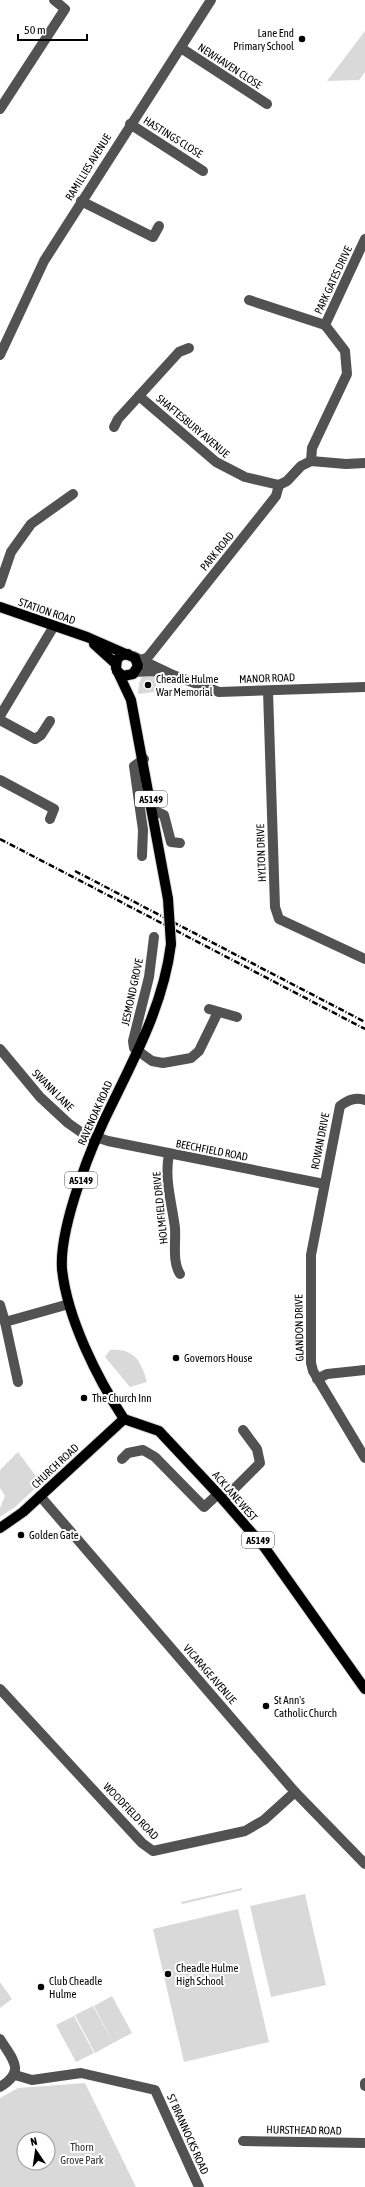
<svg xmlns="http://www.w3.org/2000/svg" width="365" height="2187" font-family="'Asap Condensed',sans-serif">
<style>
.green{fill:#d9d9d9;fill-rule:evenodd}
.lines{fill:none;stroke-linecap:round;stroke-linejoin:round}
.major-casing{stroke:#dbdbdb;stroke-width:12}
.minor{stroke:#525252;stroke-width:10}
.major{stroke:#000;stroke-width:10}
.rail{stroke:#000;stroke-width:2.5;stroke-dasharray:6 2 1 2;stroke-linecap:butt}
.major-bridge-casing{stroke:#dbdbdb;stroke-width:12;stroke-linecap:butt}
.major-bridge{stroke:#000;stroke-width:10}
.poi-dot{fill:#000;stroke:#fff;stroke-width:1.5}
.labels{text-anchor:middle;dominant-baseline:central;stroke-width:4;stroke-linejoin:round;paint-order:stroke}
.shield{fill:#fff;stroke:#4c4c4c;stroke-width:1}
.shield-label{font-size:10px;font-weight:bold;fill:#000}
.poi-label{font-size:11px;fill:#000;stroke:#fff;text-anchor:start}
.street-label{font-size:11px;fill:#000;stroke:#fff}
.park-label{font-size:11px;fill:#303030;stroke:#fff}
</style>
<rect width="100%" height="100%" fill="#fff"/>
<g class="green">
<path d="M365 31V72L359 80 327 81Z"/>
<path d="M149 674 159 678 154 692 138 694 139 683 143 675Z"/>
<path d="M110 1350C135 1348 141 1362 147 1382L130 1387 105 1357Z"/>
<path d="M18 1452 41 1483 15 1507 0 1517V1508L5 1496 0 1488V1470Z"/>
<path d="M242 1888V1890L182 1904 181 1902Z"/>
<path d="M305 1894 326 1985 271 1997 250 1906Z"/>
<path d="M238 1909 269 2042 184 2062 153 1929Z"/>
<path d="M0 1982 12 1999 0 2008Z"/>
<path d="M112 1996 132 2033 113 2043 94 2006Z"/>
<path d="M93 2006 113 2043 95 2053 75 2015Z"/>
<path d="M74 2016 94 2053 76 2062 56 2025Z"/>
<path d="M85 2083 136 2187H0V2098L18 2088ZM24 2139H48V2163H24Z"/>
</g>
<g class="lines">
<g class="major-casing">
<g id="major">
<path d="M0 607 87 637 135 658 138 666 133 674 123 676 117 671"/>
<path d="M94 644 116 664"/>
<path d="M128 654 120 656 117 660 116 668 131 700 168 899"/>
<path d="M124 1419C97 1378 67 1318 62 1269 59 1226 93 1141 113 1102 138 1051 164 1001 171 944"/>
<path d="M124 1419 159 1431 218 1494 265 1548 365 1689"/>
<path d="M0 1528 23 1512 124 1419"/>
</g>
</g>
<g class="minor">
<path d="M181 48 267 104"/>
<path d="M0 109 65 9 54 0"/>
<path d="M130 124 203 171"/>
<path d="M81 201 153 237 159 226"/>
<path d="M249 300 325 325"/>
<path d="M0 355 44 261 211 0"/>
<path d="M139 396 216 462 245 477 279 485 287 481 301 466 311 461 346 464 365 463"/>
<path d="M114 427 118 419 179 352 189 348"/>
<path d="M311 461 312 448 347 374 345 351 325 325 365 239"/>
<path d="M0 584 11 552 31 524 73 494"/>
<path d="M133 656 173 675 219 692 365 687"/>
<path d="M142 660 148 657 261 515 276 496 279 485"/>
<path d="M135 672 152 671 161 672"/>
<path d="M268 691 275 907 279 919 365 959"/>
<path d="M0 716 54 626"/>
<path d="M0 720 35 739 41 735 50 721"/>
<path d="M0 780 54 809 50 819"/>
<path d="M153 810 164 815 171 842 180 843"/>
<path d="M142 856 143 830 134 766 144 759"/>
<path d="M154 937 149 977 133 1041 134 1048 152 1061 163 1063 191 1058 199 1051 218 1012"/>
<path d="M209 1009 237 1017"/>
<path d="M0 1049 40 1097 68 1123 95 1142"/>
<path d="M365 1100C355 1097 348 1100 340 1106L311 1255V1363L313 1371 365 1458"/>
<path d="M96 1137 108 1141 324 1184"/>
<path d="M169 1154C164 1180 172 1203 175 1228 176 1243 172 1261 180 1274"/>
<path d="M0 1305 5 1322 69 1304"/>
<path d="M5 1322 18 1382"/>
<path d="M317 1379 327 1374 365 1370"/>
<path d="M122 1459 128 1453 143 1450 155 1457 204 1507 218 1494"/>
<path d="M40 1496 295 1792 365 1864"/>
<path d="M223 1500 260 1463 257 1449 243 1430"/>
<path d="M0 1689 142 1843 153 1851 245 1831 264 1820 295 1792"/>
<path d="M0 2039C12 2059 27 2071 0 2087"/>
<path d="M15 2075 32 2080 81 2073 155 2090 199 2187"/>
<path d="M365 2083V2086"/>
<path d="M243 2141 365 2143"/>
</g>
<use href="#major" class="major"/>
<g class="rail">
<path d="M0 839 365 1029"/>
<path d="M75 871 365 1022"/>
</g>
<g class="major-bridge-casing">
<path id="major-bridge" d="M168 899 171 944"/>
</g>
<use href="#major-bridge" class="major-bridge"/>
</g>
<g class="poi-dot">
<circle cx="302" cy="39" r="4"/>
<circle cx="148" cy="685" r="4"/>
<circle cx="176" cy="1358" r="4"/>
<circle cx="84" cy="1398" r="4"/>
<circle cx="21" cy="1535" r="4"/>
<circle cx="266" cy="1706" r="4"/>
<circle cx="168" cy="1974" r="4"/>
<circle cx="41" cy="1987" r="4"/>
</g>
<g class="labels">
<g class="shield">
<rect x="135" y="791" width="32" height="16" rx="3"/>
<rect x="65" y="1172" width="32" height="16" rx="3"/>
<rect x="242" y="1532" width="32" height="16" rx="3"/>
</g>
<g class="shield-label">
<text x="151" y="799">A5149</text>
<text x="81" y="1180">A5149</text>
<text x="258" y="1540">A5149</text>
</g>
<g class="poi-label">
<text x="294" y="33" text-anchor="end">Lane End<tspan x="294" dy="13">Primary School</tspan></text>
<text x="156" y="679">Cheadle Hulme<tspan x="156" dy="13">War Memorial</tspan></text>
<text x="184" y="1358">Governors House</text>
<text x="92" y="1398">The Church Inn</text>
<text x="29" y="1535">Golden Gate</text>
<text x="274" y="1700">St Ann's<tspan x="274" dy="13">Catholic Church</tspan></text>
<text x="176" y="1968">Cheadle Hulme<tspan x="176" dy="13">High School</tspan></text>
<text x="49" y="1981">Club Cheadle<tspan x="49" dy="13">Hulme</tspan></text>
</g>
<g class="street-label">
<text transform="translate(230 66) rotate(33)">NEWHAVEN CLOSE</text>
<text transform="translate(173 137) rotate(32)">HASTINGS CLOSE</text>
<text transform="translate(88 167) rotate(-58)">RAMILLIES AVENUE</text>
<text transform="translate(333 280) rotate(-65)">PARK GATES DRIVE</text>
<text transform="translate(193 426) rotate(40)">SHAFTESBURY AVENUE</text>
<text transform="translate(217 551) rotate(-51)">PARK ROAD</text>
<text transform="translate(47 611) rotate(19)">STATION ROAD</text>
<text transform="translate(267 678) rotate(-2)">MANOR ROAD</text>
<text transform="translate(261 853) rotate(-92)">HYLTON DRIVE</text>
<text transform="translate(132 992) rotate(-78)">JESMOND GROVE</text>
<text transform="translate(53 1090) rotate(45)">SWANN LANE</text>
<text transform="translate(95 1113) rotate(-66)">RAVENOAK ROAD</text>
<text transform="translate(320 1141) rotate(-79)">ROWAN DRIVE</text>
<text transform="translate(212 1150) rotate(11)">BEECHFIELD ROAD</text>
<text transform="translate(160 1208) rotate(-96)">HOLMFIELD DRIVE</text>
<text transform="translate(299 1328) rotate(-91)">GLANDON DRIVE</text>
<text transform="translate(55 1466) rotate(-43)">CHURCH ROAD</text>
<text transform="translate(235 1496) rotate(49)">ACK LANE WEST</text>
<text transform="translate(210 1674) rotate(49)">VICARAGE AVENUE</text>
<text transform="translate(131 1811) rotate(46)">WOODFIELD ROAD</text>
<text transform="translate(304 2130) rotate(1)">HURSTHEAD ROAD</text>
<text transform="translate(188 2134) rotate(66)">ST BRANNOCKS ROAD</text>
</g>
<g class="park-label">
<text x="82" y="2147">Thorn<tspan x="82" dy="13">Grove Park</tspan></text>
</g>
</g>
<g transform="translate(36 2151) rotate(347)"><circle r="19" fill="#ffffff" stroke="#999999"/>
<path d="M0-3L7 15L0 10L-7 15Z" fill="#000000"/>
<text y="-6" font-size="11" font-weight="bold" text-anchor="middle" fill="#000000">N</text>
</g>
<path d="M18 34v6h69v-6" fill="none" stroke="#000000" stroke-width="2"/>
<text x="24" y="34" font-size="12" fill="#000000" stroke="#ffffff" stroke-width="3" paint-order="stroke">50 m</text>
</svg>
